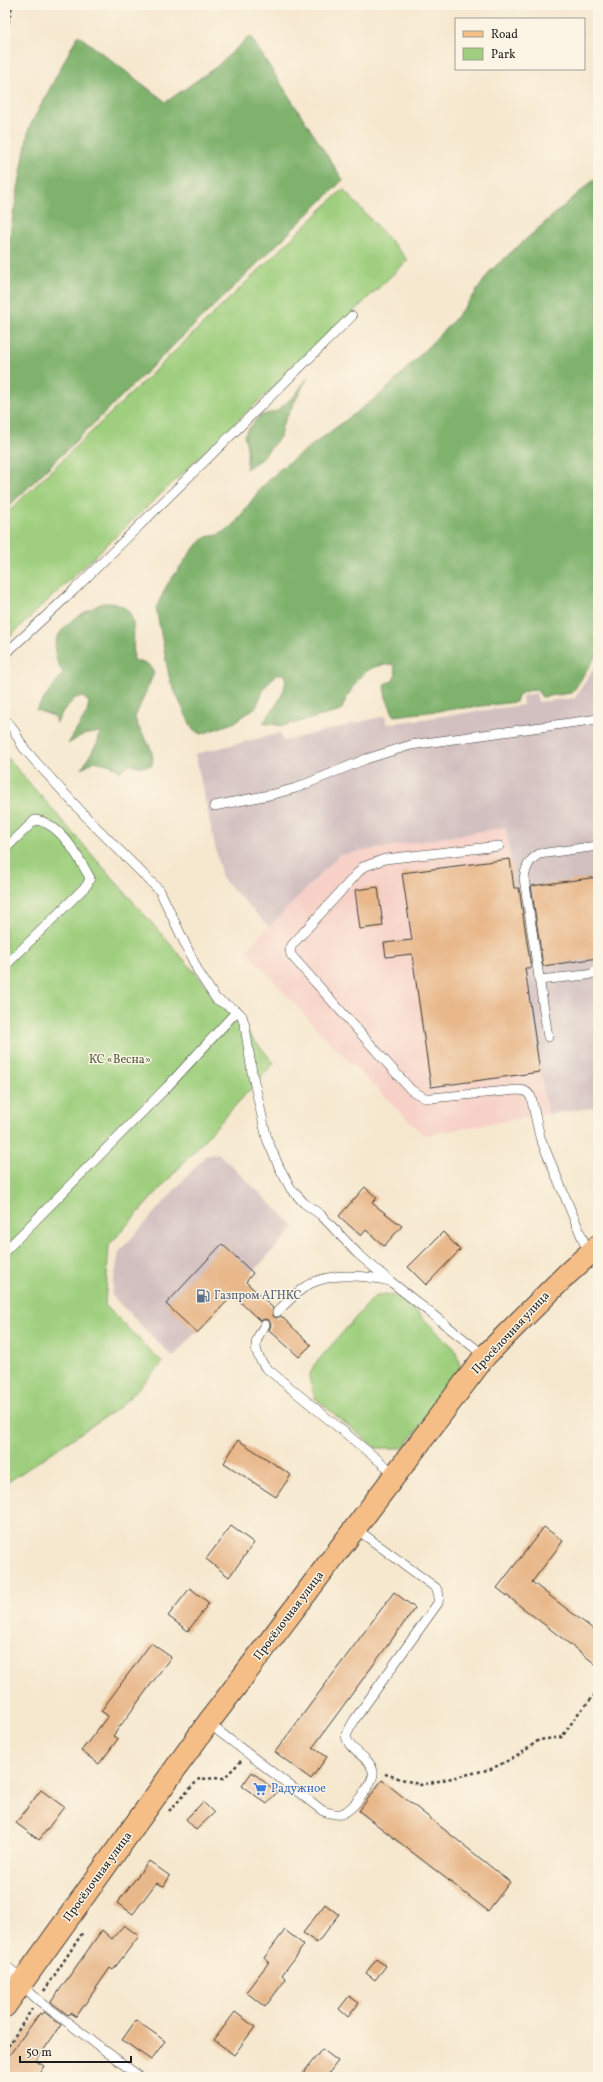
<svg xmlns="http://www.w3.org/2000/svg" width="603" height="2082" font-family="Vollkorn,serif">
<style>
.built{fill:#f7d1c8}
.industrial{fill:#d2bfc0}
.green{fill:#9fcf7e;stroke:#5e764d}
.forest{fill:#7fb26d;stroke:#4e6744}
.building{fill:#e8b88b}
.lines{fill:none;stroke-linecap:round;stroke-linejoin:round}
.service-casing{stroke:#3d3b37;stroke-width:10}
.minor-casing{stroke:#3d3b37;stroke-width:18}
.primary-casing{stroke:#3d3b37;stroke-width:24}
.path{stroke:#3d3b37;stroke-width:2.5;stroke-dasharray:3 3;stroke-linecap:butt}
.service{stroke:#fff;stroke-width:9}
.minor{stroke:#fff;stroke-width:17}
.primary{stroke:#f6be87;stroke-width:22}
.labels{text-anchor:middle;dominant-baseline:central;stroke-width:3;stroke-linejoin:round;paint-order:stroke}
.park-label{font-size:12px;fill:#4a5b3e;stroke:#fcf5e5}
.service-label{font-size:12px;fill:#4e5e75;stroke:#fcf5e5;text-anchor:start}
.street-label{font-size:12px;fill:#1c1c1c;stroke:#fcf5e5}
.shop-label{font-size:12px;fill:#366cbe;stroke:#fcf5e5;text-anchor:start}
</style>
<rect width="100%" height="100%" fill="#fcf5e5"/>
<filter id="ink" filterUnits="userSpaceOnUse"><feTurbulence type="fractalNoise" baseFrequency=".025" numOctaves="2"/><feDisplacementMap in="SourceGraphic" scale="8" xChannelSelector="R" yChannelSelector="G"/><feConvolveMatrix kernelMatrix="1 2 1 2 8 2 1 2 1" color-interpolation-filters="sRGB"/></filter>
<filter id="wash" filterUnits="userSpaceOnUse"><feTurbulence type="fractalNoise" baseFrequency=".012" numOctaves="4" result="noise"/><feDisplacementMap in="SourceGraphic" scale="16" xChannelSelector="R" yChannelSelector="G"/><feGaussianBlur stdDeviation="0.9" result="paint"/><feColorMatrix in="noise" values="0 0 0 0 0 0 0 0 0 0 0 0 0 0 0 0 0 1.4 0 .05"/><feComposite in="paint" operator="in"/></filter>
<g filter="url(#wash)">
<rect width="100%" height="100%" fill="#f6e8cf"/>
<path class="built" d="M506 824 547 1114 423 1135 316 1028 246 950 339 855Z"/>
<g class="industrial">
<path d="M598 661V1107L547 1114 506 827 339 855 269 927 222 878 195 754 280 733 283 741 385 716 387 724 523 705 522 696 536 693 538 702 575 698Z"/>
<path d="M218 1153 295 1227 173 1357 111 1295 119 1252 205 1156Z"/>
</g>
<g class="green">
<path d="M343 189 408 260 5 641V515Z"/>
<path d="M5 755 274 1063 109 1245 105 1305 163 1363 121 1406 5 1484Z"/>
<path d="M385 1294 402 1298 455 1349 460 1364V1376L403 1448H375L315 1398 309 1377 314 1365 374 1297Z"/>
</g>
<g class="forest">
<path d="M78 35 166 102 216 67 250 36 343 180 5 510V261L29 128Z"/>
<path d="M598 176V653L574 690 571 693 542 697 537 690C526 691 519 690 516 702L394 716C390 704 382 696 386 683L393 681 396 673 393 664C386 665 378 665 372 668 357 675 347 696 341 711L283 726 263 723C273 708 289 692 285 674H276L265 687 256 707 235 722 202 734 193 730 170 681 156 608 167 585 193 549 206 537 218 535 233 526 261 488 280 469 385 391 452 322 474 295 491 270Z"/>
<path d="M308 377 282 426 280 437 261 459 246 469C248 456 248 447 244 435L259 416 277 411 295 395Z"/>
<path d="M103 603C144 602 131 634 134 660L149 665 154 673 135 717C139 735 156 745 152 765L143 767 129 764 120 772 112 765 94 761 82 768 98 742 100 732 82 735 68 744 87 713 89 702 83 697 75 698 63 711 56 724 54 716 36 710 63 673C39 636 73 617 103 603Z"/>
</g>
<g id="blocks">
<g class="building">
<path d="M510 859 514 888H519L531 968H525L540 1072 431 1087 412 954 386 957 384 943 412 940 402 873Z"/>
<path d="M598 877V958L543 966 531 886Z"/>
<path d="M378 887 383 926 360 929 355 890Z"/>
<path d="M365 1187 377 1198 372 1203 402 1226 384 1246 366 1230 361 1236 339 1216Z"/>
<path d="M443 1232 460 1250 426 1285 408 1267Z"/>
<path d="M222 1244 253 1273 246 1282 273 1308V1316L276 1318 281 1316 311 1345 299 1357 269 1330 271 1325 269 1320 265 1319 260 1321 233 1295 197 1333 166 1304Z"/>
<path d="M238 1440 291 1475 276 1497 224 1463Z"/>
<path d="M231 1526 254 1543 229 1577 206 1559Z"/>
<path d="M544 1527 563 1541 532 1582 598 1633V1666L497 1588Z"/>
<path d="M190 1588 209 1603 188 1631 168 1616Z"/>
<path d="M394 1592 415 1608 313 1747 327 1757 311 1779 275 1752Z"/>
<path d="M151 1643 171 1657 113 1736 118 1739 99 1764 81 1751 108 1716 101 1711Z"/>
<path d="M252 1772 277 1792 267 1804 242 1786Z"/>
<path d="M382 1780 510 1882 488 1911 359 1811Z"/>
<path d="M41 1790 64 1807 39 1840 16 1823Z"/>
<path d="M203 1802 214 1813 196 1830 186 1819Z"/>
<path d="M149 1861 170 1876 164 1886 156 1883 133 1914 117 1903Z"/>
<path d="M325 1904 339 1915 317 1943 303 1933Z"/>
<path d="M124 1925 139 1936 113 1970 110 1968 76 2017 70 2013 68 2015 51 2002 102 1930 112 1939Z"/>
<path d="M285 1930 304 1945 282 1975 286 1979 265 2007 246 1992 269 1962 264 1958Z"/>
<path d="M376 1959 386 1966 375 1980 366 1973Z"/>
<path d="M349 1996 359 2003 348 2017 339 2009Z"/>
<path d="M44 2012 61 2025 36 2061 44 2066 37 2077H17L5 2069V2061L40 2013 42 2015Z"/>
<path d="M235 2012 255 2027 234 2055 214 2040Z"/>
<path d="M136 2020 165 2041 151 2060 122 2040Z"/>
<path d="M322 2049 338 2061 326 2077H300Z"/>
</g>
</g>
</g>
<g filter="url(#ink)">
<use href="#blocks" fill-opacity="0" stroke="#3d3b37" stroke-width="1"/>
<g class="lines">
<g class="service-casing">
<g id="service">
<path d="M5 654 74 590 352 316"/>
<path d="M5 720 12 727 23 747 36 762 89 820 160 891 199 973 216 999 237 1011 242 1016 245 1026 252 1072 267 1139 279 1167 291 1189 304 1203 321 1215 358 1254 390 1281"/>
<path d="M214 806 274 794 296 788 366 759 411 745 598 719"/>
<path d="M499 846 385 859 363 867 292 945 290 950 291 955 411 1090 425 1098H431L517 1090C524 1090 527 1091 531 1097L540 1137 589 1254"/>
<path d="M5 849 35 820C60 822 79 858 90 878L87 885 5 966"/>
<path d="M539 980 587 975 594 973 598 969"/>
<path d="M548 1037 524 878C526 867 529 860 539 854L598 846"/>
<path d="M5 1251 167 1087 237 1011"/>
<path d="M277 1312C285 1304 293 1296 302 1289 325 1271 364 1275 390 1281L485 1356"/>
<path d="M265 1325C253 1342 253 1350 265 1367L395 1474"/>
<path d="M208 1723 323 1811C329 1813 335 1815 341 1814 352 1811 375 1782 373 1771 369 1755 348 1752 346 1735L355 1719 438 1603 439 1595 436 1588 355 1528"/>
<path d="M21 1984 38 2000 140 2077"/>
</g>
</g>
<g class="minor-casing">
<path id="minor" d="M5 1970 21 1984"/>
</g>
<g class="primary-casing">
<path id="primary" d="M5 2006 208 1723 485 1356 566 1275 598 1246"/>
</g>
<g class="path">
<path d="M5 40 12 5"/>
<path d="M385 1774 421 1785 491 1769 519 1755 539 1740 562 1737 577 1715 598 1691"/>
<path d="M169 1811 199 1779 224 1778 241 1761"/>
<path d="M44 1991 83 1932"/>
<path d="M5 2051 32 2009"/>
</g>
<use href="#service" class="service"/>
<use href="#minor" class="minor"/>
<use href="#primary" class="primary"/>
</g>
</g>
<defs>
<g id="fuel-bare" transform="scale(1.08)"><path d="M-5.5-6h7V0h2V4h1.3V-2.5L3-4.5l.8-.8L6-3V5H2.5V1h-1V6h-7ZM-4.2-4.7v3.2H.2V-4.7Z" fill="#5c6f8a" stroke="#fcf5e5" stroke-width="2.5" paint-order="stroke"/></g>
<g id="supermarket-bare" transform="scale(1.08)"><path d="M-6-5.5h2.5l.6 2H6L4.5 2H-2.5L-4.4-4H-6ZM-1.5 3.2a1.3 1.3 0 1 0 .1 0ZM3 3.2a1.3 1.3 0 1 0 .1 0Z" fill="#3f7fe0" stroke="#fcf5e5" stroke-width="2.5" paint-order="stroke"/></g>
</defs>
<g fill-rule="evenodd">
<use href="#fuel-bare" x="203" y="1296"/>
<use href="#supermarket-bare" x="260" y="1789"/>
</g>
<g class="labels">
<g class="park-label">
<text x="120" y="1060">КС «Весна»</text>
</g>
<g class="service-label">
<text x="214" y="1296">Газпром АГНКС</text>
</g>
<g class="street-label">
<text transform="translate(511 1333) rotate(-47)">Просёлочная улица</text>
<text transform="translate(289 1616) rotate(-53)">Просёлочная улица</text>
<text transform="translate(98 1877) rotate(-54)">Просёлочная улица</text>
</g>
<g class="shop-label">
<text x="271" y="1789">Радужное</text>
</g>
</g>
<rect width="603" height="2082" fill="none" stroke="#fcf5e5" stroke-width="20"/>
<rect x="455" y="18" width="130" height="52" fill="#fcf5e5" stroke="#a29e95"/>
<rect x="463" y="31" width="20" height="6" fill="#f6be87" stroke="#a29e95"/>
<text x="491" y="38" font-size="12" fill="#1c1c1c">Road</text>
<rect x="463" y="48" width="20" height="12" fill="#9fcf7e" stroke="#a29e95"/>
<text x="491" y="58" font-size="12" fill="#1c1c1c">Park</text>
<path d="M20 2056v6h111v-6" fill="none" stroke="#1c1c1c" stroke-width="2"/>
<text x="26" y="2056" font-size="12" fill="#1c1c1c" stroke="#fcf5e5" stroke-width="3" paint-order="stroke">50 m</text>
</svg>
